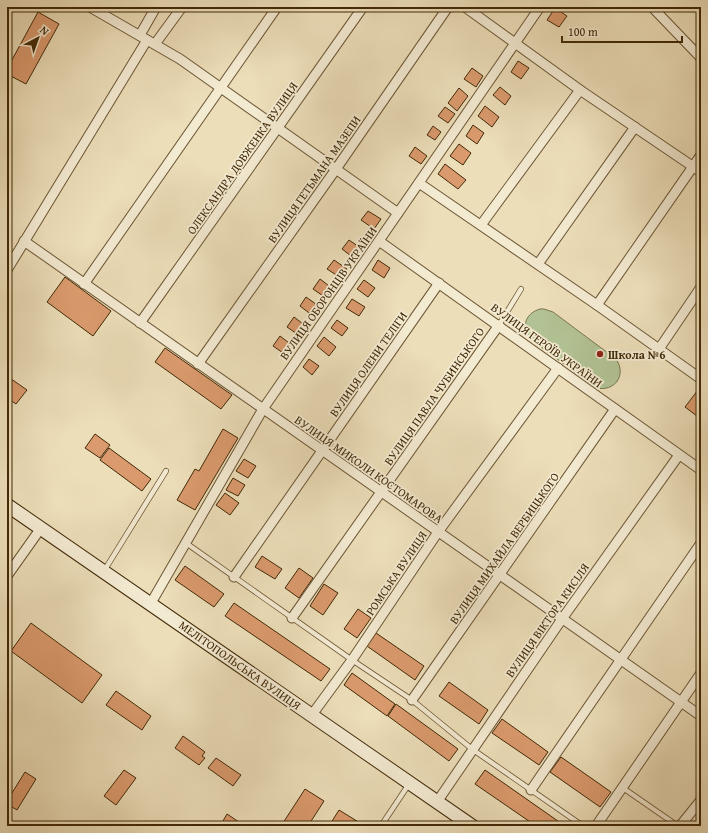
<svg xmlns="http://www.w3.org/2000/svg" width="708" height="833" font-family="'Gentium Book Plus',serif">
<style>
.green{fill:#b2c294;stroke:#7a764e}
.building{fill:#da9a6d;stroke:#412907}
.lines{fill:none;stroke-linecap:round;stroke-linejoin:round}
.service-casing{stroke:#6c5634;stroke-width:6}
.minor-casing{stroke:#6c5634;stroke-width:11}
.secondary-casing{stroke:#412907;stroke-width:15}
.service{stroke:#f3ead2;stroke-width:4.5}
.minor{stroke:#f3ead2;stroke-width:9}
.secondary{stroke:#f3ead2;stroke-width:13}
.poi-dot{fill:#8f2418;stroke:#f3ead2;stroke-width:1.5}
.labels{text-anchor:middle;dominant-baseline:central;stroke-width:3.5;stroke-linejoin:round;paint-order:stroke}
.street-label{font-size:12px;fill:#412907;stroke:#f3ead2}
.poi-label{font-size:12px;font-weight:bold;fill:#412907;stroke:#f3ead2;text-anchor:start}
</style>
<rect width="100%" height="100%" fill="#ecdeb9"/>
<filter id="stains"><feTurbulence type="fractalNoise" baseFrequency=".005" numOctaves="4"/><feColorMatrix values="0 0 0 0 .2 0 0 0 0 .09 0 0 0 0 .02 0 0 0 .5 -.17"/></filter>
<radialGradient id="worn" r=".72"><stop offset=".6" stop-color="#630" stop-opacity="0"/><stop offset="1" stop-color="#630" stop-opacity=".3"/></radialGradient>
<path class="green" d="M540 309H544L553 312 616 359C627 375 615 392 596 388L529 338C521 326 526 313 540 309Z"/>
<g class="building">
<path d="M555 8 567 16 559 27 547 20Z"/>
<path d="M38 12 59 24 26 84 7 74V69Z"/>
<path d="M518 61 529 68 521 79 511 72Z"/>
<path d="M472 68 483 76 476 87 464 79Z"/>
<path d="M500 87 511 96 505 105 493 95Z"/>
<path d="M459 88 468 96 457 111 448 103Z"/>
<path d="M485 106 499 117 492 127 478 116Z"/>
<path d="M445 107 455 114 448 123 438 116Z"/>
<path d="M473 125 484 133 477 144 466 136Z"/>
<path d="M433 126 441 132 435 140 427 135Z"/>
<path d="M459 144 471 153 463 165 450 156Z"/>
<path d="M415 147 427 156 421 164 409 156Z"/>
<path d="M445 164 466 180 458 189 438 174Z"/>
<path d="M368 211 381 219 374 229 361 220Z"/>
<path d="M349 240 362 249 355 259 342 249Z"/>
<path d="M334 260 347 269 341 278 327 269Z"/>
<path d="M378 260 390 268 384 278 372 270Z"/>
<path d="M65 277 111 311 93 336 47 302Z"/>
<path d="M320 279 333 289 326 298 313 289Z"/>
<path d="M364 280 375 288 368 297 357 289Z"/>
<path d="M306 297 320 307 313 316 300 306Z"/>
<path d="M352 299 365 307 359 316 346 308Z"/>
<path d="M294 317 307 327 300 336 287 327Z"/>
<path d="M337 320 348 328 342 336 331 328Z"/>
<path d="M280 336 293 346 286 355 273 346Z"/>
<path d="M324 337 336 347 329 356 317 346Z"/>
<path d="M165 348 232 395 221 409 155 362Z"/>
<path d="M309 359 319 366 312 375 303 367Z"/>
<path d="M7 376 27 390 16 404 7 398Z"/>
<path d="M701 386V419L685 407Z"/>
<path d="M223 429 238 438 195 510 177 500 195 469 199 471Z"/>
<path d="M95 434 110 445 100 458 85 448Z"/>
<path d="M109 448 151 479 142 491 100 460Z"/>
<path d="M244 459 256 466 248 478 236 471Z"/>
<path d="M233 478 245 485 238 496 226 490Z"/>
<path d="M225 493 239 503 230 515 216 505Z"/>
<path d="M262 556 282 569 275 579 255 567Z"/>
<path d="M185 566 224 594 214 607 175 580Z"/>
<path d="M299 568 313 578 299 598 285 588Z"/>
<path d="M324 584 338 593 323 615 310 606Z"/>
<path d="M234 603 330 669 321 681 225 616Z"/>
<path d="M358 609 371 618 357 638 344 629Z"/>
<path d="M31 623 102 675 82 703 11 651Z"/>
<path d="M376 633 424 666 415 680 367 646Z"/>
<path d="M352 673 395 704 387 716 344 685Z"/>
<path d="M449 682 488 710 479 724 439 696Z"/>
<path d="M116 691 151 716 142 730 106 705Z"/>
<path d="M396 704 458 749 449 761 388 716Z"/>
<path d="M502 719 548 752 539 765 492 733Z"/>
<path d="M183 736 205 752 202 756 205 758 199 765 175 748Z"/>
<path d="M561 757 611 792 600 807 550 772Z"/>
<path d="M216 758 241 775 233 786 208 768Z"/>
<path d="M124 770 136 778 116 805 104 796Z"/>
<path d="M485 770 565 826H536L475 784Z"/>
<path d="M25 772 36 779 17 810 7 804V801Z"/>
<path d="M305 789 324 801 308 826H281Z"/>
<path d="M339 810 365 826H329Z"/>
<path d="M227 814 242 824 240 826H220Z"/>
</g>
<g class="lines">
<g class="service-casing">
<g id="service">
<path d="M499 325 521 289"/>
<path d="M186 543 352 660 412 700 472 749 583 826"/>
<path d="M104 571 166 471"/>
<path d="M623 788 678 826"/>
<path d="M381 826 409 784"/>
</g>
</g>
<g class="minor-casing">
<g id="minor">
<path d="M90 7 180 59 398 213"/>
<path d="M465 7 580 90 701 172"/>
<path d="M652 7 701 58"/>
<path d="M140 35 156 7"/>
<path d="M155 44 182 7"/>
<path d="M419 183 597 305 701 379"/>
<path d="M481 225 580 90"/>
<path d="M24 241 701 716"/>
<path d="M379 241 701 470"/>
<path d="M538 264 635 127"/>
<path d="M7 270 147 40"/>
<path d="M84 284 277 7"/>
<path d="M597 305 701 155"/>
<path d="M140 323 363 7"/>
<path d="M659 349 701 287"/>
<path d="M198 364 336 169 448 7"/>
<path d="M7 576 41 528"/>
<path d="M234 577 439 283"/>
<path d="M151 603 263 409 540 7"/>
<path d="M292 618 499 325"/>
<path d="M412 700 615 409"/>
<path d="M311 716 352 660 438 532 558 368"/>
<path d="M531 790 701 543"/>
<path d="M437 802 562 619 679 455"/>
<path d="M596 826 701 673"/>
<path d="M680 826 701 800"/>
</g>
</g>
<g class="secondary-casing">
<path id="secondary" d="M7 505C163 611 316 720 472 826"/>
</g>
<use href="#service" class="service"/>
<use href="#minor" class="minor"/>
<use href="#secondary" class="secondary"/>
</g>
<circle class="poi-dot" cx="600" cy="354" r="4"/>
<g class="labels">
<g class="street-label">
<text transform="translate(242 158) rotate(-55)">ОЛЕКСАНДРА ДОВЖЕНКА ВУЛИЦЯ</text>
<text transform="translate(314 179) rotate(-55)">ВУЛИЦЯ ГЕТЬМАНА МАЗЕПИ</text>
<text transform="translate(328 293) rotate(-55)">ВУЛИЦЯ ОБОРОНЦІВ УКРАЇНИ</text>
<text transform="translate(547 345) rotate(36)">ВУЛИЦЯ ГЕРОЇВ УКРАЇНИ</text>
<text transform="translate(368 364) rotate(-55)">ВУЛИЦЯ ОЛЕНИ ТЕЛІГИ</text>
<text transform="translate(434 396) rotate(-55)">ВУЛИЦЯ ПАВЛА ЧУБИНСЬКОГО</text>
<text transform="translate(369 469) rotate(35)">ВУЛИЦЯ МИКОЛИ КОСТОМАРОВА</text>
<text transform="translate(504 548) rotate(-55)">ВУЛИЦЯ МИХАЙЛА ВЕРБИЦЬКОГО</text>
<text transform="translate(396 573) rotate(-56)">РОМСЬКА ВУЛИЦЯ</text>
<text transform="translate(547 620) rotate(-55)">ВУЛИЦЯ ВІКТОРА КИСІЛЯ</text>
<text transform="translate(240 665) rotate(35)">МЕЛІТОПОЛЬСЬКА ВУЛИЦЯ</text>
</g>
<g class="poi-label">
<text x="608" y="354">Школа №6</text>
</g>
</g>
<rect width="708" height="833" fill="none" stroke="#ecdeb9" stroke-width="24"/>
<rect x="8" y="8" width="692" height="817" fill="none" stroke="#412907" stroke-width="2"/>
<rect x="12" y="12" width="684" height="809" fill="none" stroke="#412907"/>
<g transform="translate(38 38) rotate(41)" stroke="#f3ead2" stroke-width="3" paint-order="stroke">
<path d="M0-3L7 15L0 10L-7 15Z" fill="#412907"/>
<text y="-6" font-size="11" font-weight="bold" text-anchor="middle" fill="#412907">N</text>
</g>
<path d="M562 36v6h120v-6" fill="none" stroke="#412907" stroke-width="2"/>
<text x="568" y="36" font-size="12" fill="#412907" stroke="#f3ead2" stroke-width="3" paint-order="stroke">100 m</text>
<rect width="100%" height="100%" filter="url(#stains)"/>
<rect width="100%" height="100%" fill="url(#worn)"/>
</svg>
